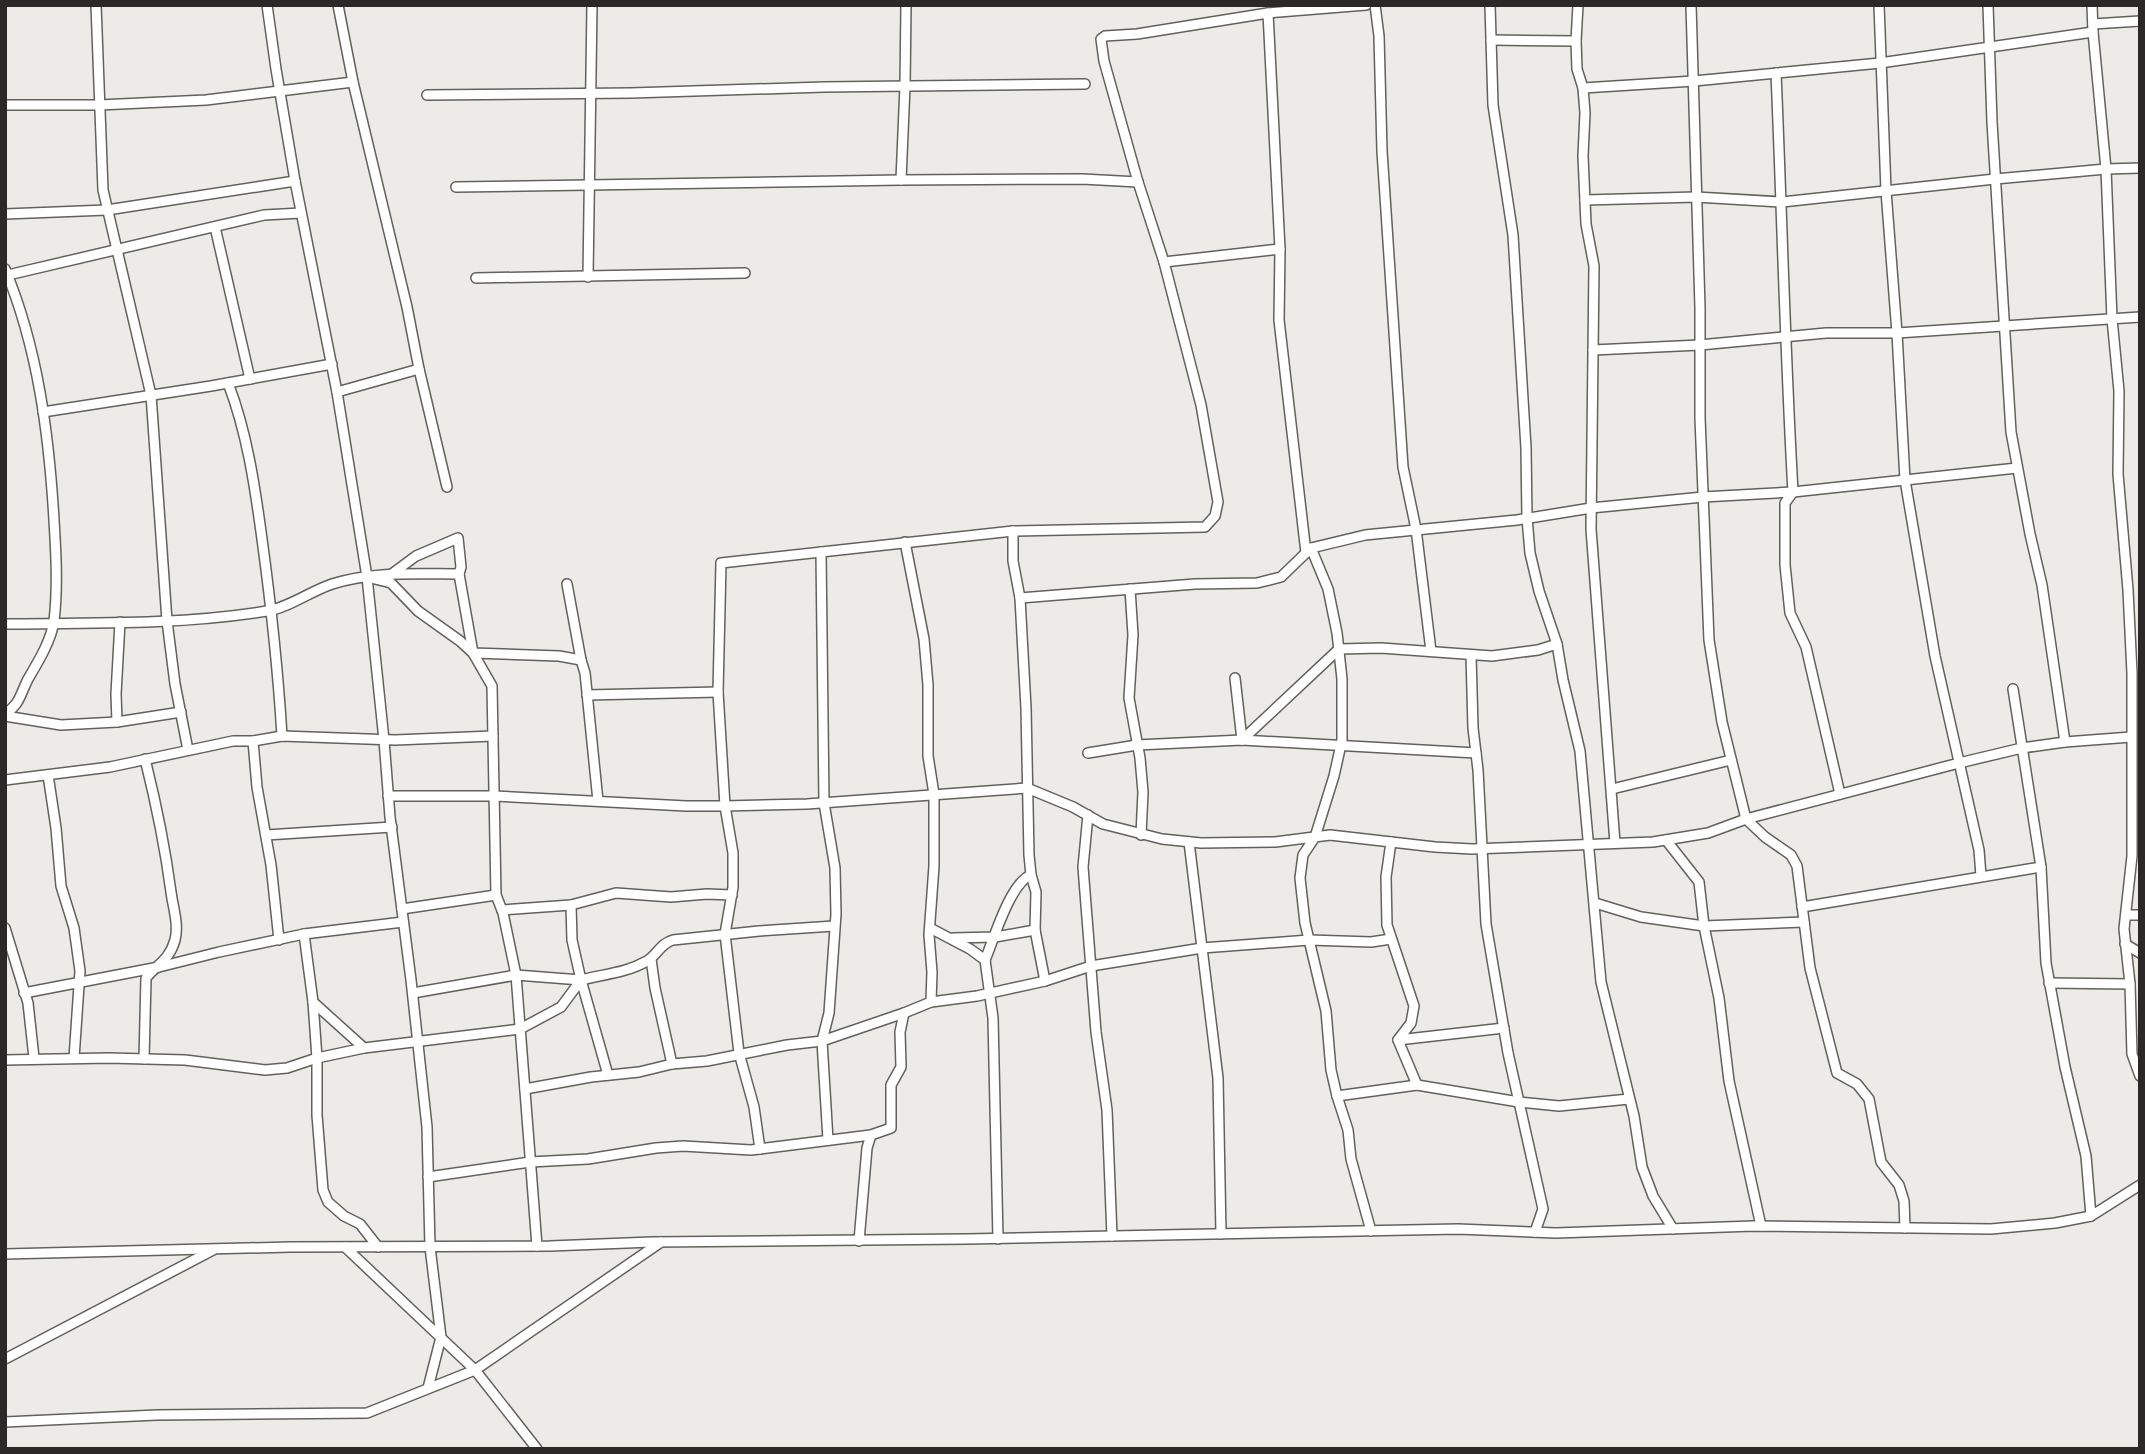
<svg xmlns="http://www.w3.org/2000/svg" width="2145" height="1454" font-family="'Sofia Sans Condensed',sans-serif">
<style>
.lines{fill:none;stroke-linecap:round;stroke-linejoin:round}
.minor-casing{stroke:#62615c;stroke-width:12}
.minor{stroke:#fff;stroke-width:9}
</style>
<rect width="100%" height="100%" fill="#edebe7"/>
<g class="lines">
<g class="minor-casing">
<g id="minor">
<path d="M96 5 103 190 151 395 167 621 175 684 188 750"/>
<path d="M267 5 276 69 295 181 337 392 367 577 384 740 390 817 411 980 427 1127 430 1247 441 1337 428 1388"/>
<path d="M1375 5 1379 36 1382 151 1403 467 1416 529 1431 651"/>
<path d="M1490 5 1493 105 1513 235 1526 448 1527 518 1530 553 1539 591 1557 644 1563 680 1580 751 1601 982 1634 1116 1642 1167 1653 1196 1673 1229"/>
<path d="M1578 5 1576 41 1577 69 1583 88 1585 113 1583 156 1586 224 1594 266 1591 529 1615 843"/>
<path d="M1691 5 1700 308V418L1709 640 1722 722 1746 819 1765 837 1791 855 1797 866 1810 968 1837 1073 1857 1084 1869 1099 1881 1162 1899 1185 1904 1201 1905 1228"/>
<path d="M1879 5 1886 191 1897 333 1905 480 1935 656 1979 850 1981 876"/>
<path d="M1988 5 1992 122 2011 432 2030 534 2042 585 2065 742"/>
<path d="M2092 5 2093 32 2106 169 2112 319 2119 391 2118 474 2128 590 2132 673V856L2124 929 2130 984 2132 1054 2140 1076"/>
<path d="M1268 13 1280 249 1279 320 1306 553"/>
<path d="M2093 24 2140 21"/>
<path d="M1491 40 1576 41"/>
<path d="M1776 73C1782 213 1785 352 1793 492L1785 503V565L1790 613 1806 647 1840 794"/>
<path d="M1583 88 1694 81 1880 63 2093 32"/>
<path d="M427 95 631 93 824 87 1085 84"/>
<path d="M5 105H99L206 100 353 82"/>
<path d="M901 180 905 86 906 5"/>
<path d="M456 187 901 180 1082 179 1138 182"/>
<path d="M1585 200 1696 197 1782 202 1995 179 2106 169 2140 168"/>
<path d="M5 214 107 210 295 181"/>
<path d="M215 227 250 379"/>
<path d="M1164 262 1280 249"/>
<path d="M5 269C38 348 49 435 54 520 56 553 58 588 54 621 51 641 38 662 28 679 20 695 20 704 5 714"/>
<path d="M8 275 264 215 301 213"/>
<path d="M588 277 592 5"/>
<path d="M476 278 745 273"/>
<path d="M1593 350 1700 345 1826 333H1897L2140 317"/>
<path d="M419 369 447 487"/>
<path d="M228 383C247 432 255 487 262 539 271 605 278 670 282 736"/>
<path d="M337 392 419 369 407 307 353 82 338 5"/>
<path d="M43 412 211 386 332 364"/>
<path d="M1013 531V561L1020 598 1026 708 1029 855 1031 875 1036 892 1035 930 1045 981"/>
<path d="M1311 548 1328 589 1337 633 1342 679V740L1334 776 1315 837 1303 855 1300 878 1305 923 1326 1011 1331 1070 1337 1096 1348 1130 1351 1159 1371 1231"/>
<path d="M393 573 416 556 458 538 461 567 459 574 473 653 559 656 581 660 585 673 598 801"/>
<path d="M367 577 391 583 418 611 460 641 473 653 492 686 496 895 503 913 516 975 537 1246"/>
<path d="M567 584 581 660"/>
<path d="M1130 589 1133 635 1129 698 1140 758 1143 792 1141 835"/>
<path d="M1020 598 1195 584 1257 583 1281 577 1311 548 1365 535 1517 520 1591 508 1703 497 1793 492 2017 468"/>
<path d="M5 624C92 623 181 625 267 611 288 608 311 591 332 584 373 571 417 574 459 574"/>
<path d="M1471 655 1473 728 1478 770 1486 924 1508 1053 1543 1209 1535 1232"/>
<path d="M1235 678 1242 740"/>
<path d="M2013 689 2041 867 2046 963 2065 1067 2086 1156 2091 1216"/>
<path d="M587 695 718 692"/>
<path d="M5 716 61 725 117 722 181 712"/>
<path d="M117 722 116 694 120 622"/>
<path d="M1242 740 1339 649 1381 648 1492 656 1538 650 1557 644"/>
<path d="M253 741 257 787 271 865 279 940"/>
<path d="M1088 753 1137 745 1242 740 1476 753"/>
<path d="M48 775 56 828 61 886 74 928 80 971 74 1058"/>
<path d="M5 780 110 767 233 741H253L282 736 395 740 493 736"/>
<path d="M1612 789 1731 760"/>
<path d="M388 796H494L686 806H725L807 804 1027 788 1073 807 1103 824 1162 839 1201 843 1275 842 1330 835 1435 847 1472 849 1653 842 1708 833 1746 819 1959 763 2022 748 2065 742 2131 737"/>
<path d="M1088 815 1083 867 1096 1032 1107 1110 1112 1236"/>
<path d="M266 835 392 827"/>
<path d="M1666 840 1699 882 1704 926 1719 998 1729 1081 1761 1226"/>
<path d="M1189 842 1218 1078 1221 1234"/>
<path d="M1391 842 1386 877 1387 925 1414 1006 1411 1023 1398 1040"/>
<path d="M1595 903 1641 917 1704 926 1804 922"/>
<path d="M1802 907 2041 867"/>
<path d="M402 909 496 895"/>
<path d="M502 910 571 905 616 893 671 897 707 894 732 895"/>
<path d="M2126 915H2140"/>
<path d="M5 928 28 1003 34 1058"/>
<path d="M930 928 970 949 985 960 993 1018 998 1239"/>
<path d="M304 934 313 1002 317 1058V1115L323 1190 328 1202 344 1216 360 1224 378 1247"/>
<path d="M953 938 995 937 1035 930"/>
<path d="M2125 944 2140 953"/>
<path d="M651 959 655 988 672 1064"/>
<path d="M985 960C994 939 1010 883 1031 875"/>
<path d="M581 980 608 1075"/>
<path d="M2049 983 2130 984"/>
<path d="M24 993 159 967 219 952 304 934 403 922"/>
<path d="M413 993 516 975 581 980 572 940 571 905"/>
<path d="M313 1002 364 1048"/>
<path d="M931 1002 977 996 1045 981 1091 966 1202 948 1309 940 1371 942 1391 939"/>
<path d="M144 1059 146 978C157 964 169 961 175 940 179 924 173 908 171 892 165 847 156 803 145 759"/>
<path d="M5 1060 109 1058 185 1060 265 1070 287 1068 317 1058 364 1048 520 1029 561 1007 581 980C604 974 626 973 647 961 657 955 661 943 673 940L759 931 834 926"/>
<path d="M1417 1085 1398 1040 1504 1028"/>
<path d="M525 1089 591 1077 639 1072 672 1064 707 1061 787 1045 822 1041 829 1013 836 914 835 868 824 803 821 552"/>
<path d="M1337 1096 1417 1085 1519 1102 1559 1106 1629 1099"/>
<path d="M828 1140 822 1041 904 1013"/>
<path d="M760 1149 754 1107 739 1053 725 934 733 887V853L725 806 718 692 721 563 1013 531 1205 527 1215 516 1218 502 1201 405 1164 262 1138 182 1104 61 1101 39 1105 36 1137 34 1268 13 1366 5"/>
<path d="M428 1177 530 1162 588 1159 656 1148 683 1146 751 1150 871 1135 891 1128V1085L901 1067 900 1032 904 1013 931 1002 932 972 929 935 934 866V794L928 756V685L924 639 905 542"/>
<path d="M859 1241 867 1148 871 1135"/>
<path d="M345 1247 475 1370 537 1449"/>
<path d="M5 1254 290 1247 550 1246 652 1242 967 1239 1458 1229 1556 1233 1753 1226 1991 1229 2055 1223 2091 1216 2140 1185"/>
<path d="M5 1359 213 1250"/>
<path d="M5 1422 157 1415 367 1413 475 1370 661 1242"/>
</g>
</g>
<use href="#minor" class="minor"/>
</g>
<rect width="2145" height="1454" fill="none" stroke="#2a2927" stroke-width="14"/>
</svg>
